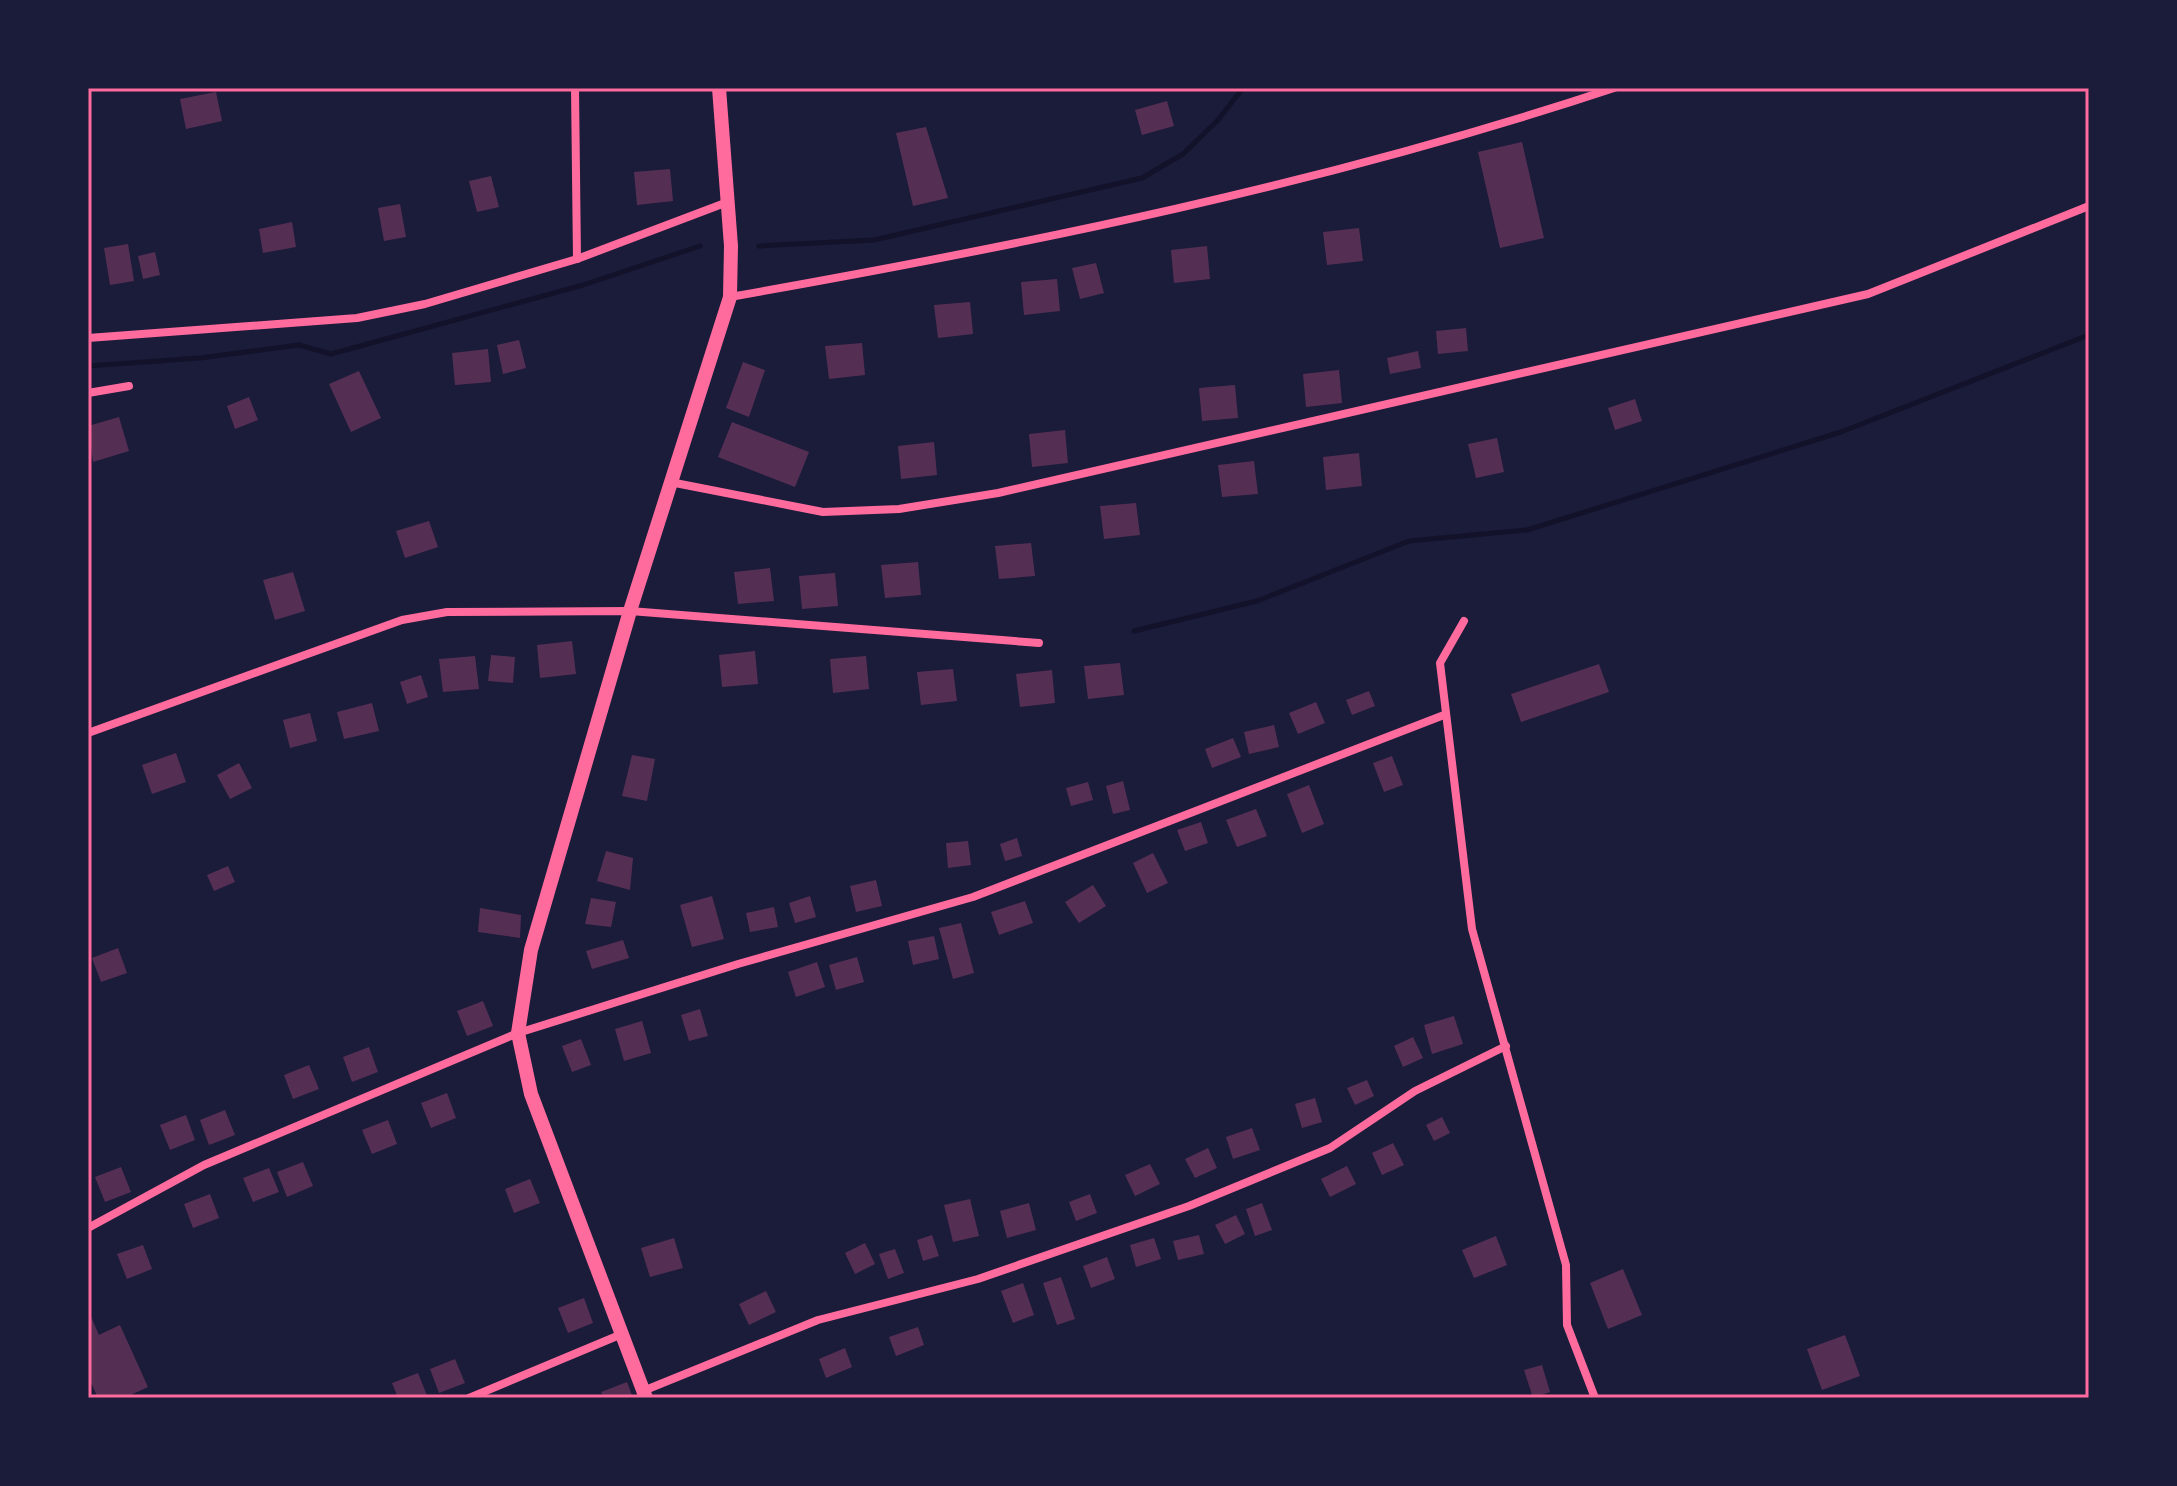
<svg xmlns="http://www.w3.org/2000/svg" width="2177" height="1486" font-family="'DM Sans',sans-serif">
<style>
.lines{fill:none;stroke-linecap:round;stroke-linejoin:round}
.stream{stroke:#12122b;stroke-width:5}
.building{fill:#542f53}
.minor{stroke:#ff6b9d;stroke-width:8}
.tertiary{stroke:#ff6b9d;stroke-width:14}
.neatline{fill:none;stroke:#ff6b9d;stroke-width:3}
</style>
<rect width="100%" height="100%" fill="#1b1b3a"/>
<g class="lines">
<g class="stream">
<path d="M759 246 874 240 1142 178 1183 154 1218 120 1243 88"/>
<path d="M88 366 200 358 299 345 331 354 583 285 700 246"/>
<path d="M1134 631 1257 601 1409 541 1527 530 1841 432 2089 335"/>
</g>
</g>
<g class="building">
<path d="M216 92 222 121 186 129 180 99Z"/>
<path d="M1167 101 1174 126 1142 135 1135 110Z"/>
<path d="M926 127 948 198 913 206 896 133Z"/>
<path d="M1522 142 1544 238 1500 248 1478 152Z"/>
<path d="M670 169 673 201 637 205 634 172Z"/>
<path d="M491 176 499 207 477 212 469 181Z"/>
<path d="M400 204 406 237 384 241 378 208Z"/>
<path d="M292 222 296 247 263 253 259 229Z"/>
<path d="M1359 228 1363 261 1327 265 1323 232Z"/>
<path d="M128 244 134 281 110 285 104 248Z"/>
<path d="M1207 246 1210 279 1174 283 1171 250Z"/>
<path d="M155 252 160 275 143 279 138 256Z"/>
<path d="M1096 263 1104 293 1080 299 1072 268Z"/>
<path d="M1057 279 1060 311 1024 315 1021 282Z"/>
<path d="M970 302 973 334 938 338 934 305Z"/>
<path d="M1466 328 1468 351 1438 354 1436 331Z"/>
<path d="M519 340 526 368 503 374 497 345Z"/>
<path d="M862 343 865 375 829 379 825 346Z"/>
<path d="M488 349 491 382 455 385 452 353Z"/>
<path d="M1418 351 1421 368 1390 374 1387 358Z"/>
<path d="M743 362 765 370 749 417 726 408Z"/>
<path d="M1339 370 1342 403 1306 407 1303 374Z"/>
<path d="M359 371 381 418 351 432 329 384Z"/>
<path d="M1235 385 1238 418 1202 421 1199 388Z"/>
<path d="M249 397 258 420 235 429 227 406Z"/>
<path d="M1635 399 1642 421 1615 430 1608 408Z"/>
<path d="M119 417 129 451 93 462 88 426Z"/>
<path d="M732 422 809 452 795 487 718 457Z"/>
<path d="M1065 430 1068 463 1032 467 1029 434Z"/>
<path d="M1497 438 1504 472 1476 478 1468 444Z"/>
<path d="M934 442 937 475 901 479 898 446Z"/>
<path d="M1359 453 1362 486 1326 490 1323 457Z"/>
<path d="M1254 461 1258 494 1222 497 1218 465Z"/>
<path d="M1136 503 1140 535 1104 539 1100 506Z"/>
<path d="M429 521 438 547 405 558 396 531Z"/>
<path d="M1031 543 1035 576 999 579 995 546Z"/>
<path d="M918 562 921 595 885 598 881 565Z"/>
<path d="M770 568 774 601 738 604 734 572Z"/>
<path d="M293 572 305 611 275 620 263 580Z"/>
<path d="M835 573 838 606 802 609 799 576Z"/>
<path d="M572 641 576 674 540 678 537 645Z"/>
<path d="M755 651 758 684 722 687 719 655Z"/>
<path d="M491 655 515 657 513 683 488 681Z"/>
<path d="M475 656 479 689 443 692 439 659Z"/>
<path d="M866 656 869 689 833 693 830 659Z"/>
<path d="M1120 663 1124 695 1088 699 1084 666Z"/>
<path d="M1599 664 1609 692 1521 722 1511 694Z"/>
<path d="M953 669 957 701 921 705 917 672Z"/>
<path d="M1052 670 1055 703 1020 707 1016 674Z"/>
<path d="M421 675 428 697 407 704 400 682Z"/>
<path d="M1369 691 1375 706 1352 715 1346 700Z"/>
<path d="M1316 702 1325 723 1298 734 1289 713Z"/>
<path d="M372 703 379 731 344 739 337 712Z"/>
<path d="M310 713 317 741 290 748 283 720Z"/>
<path d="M1274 725 1279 747 1249 754 1244 732Z"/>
<path d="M1233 738 1241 757 1212 768 1205 749Z"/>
<path d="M176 753 186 782 152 794 142 765Z"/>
<path d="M632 755 655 759 647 801 622 796Z"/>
<path d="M1392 756 1403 785 1384 792 1373 763Z"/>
<path d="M239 763 252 788 230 799 217 775Z"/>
<path d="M1123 781 1130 810 1113 814 1106 786Z"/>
<path d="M1088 782 1093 800 1071 806 1066 788Z"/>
<path d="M1309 785 1324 824 1302 833 1287 794Z"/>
<path d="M1256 809 1267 836 1237 847 1226 820Z"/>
<path d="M1201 822 1208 843 1185 851 1177 830Z"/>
<path d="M1017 838 1022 856 1005 861 1000 844Z"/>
<path d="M968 841 971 865 948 868 946 843Z"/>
<path d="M606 851 633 858 630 890 597 881Z"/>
<path d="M1153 853 1168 883 1147 893 1133 863Z"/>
<path d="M228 866 235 882 214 891 207 875Z"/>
<path d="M876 880 882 906 856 912 850 886Z"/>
<path d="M1093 885 1106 906 1079 923 1065 902Z"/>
<path d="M712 896 724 939 692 947 680 905Z"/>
<path d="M810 896 816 917 795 923 789 903Z"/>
<path d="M591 898 616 902 611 927 585 924Z"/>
<path d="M1025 901 1033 923 999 935 991 912Z"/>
<path d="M774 907 778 927 750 932 746 913Z"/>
<path d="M480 908 521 915 520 938 478 932Z"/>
<path d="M961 923 974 973 953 979 939 928Z"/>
<path d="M934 936 939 959 913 965 908 941Z"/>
<path d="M623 940 629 958 592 969 586 951Z"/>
<path d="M118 948 127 973 101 982 92 958Z"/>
<path d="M857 957 864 982 836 990 829 965Z"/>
<path d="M817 962 825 987 796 997 788 972Z"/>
<path d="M483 1001 493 1026 467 1036 457 1011Z"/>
<path d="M700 1009 708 1036 689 1041 681 1015Z"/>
<path d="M1454 1016 1463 1044 1432 1054 1424 1025Z"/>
<path d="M642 1021 651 1053 624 1061 615 1029Z"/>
<path d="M1413 1037 1423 1058 1403 1067 1394 1046Z"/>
<path d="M581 1039 591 1065 572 1072 562 1046Z"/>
<path d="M369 1047 378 1072 352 1082 343 1057Z"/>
<path d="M309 1065 319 1089 293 1099 284 1075Z"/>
<path d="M1367 1080 1374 1096 1355 1105 1347 1088Z"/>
<path d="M447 1093 456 1118 431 1128 421 1103Z"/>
<path d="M1315 1098 1322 1122 1302 1128 1295 1104Z"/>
<path d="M225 1110 235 1135 209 1145 200 1120Z"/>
<path d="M186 1115 195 1140 170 1150 160 1125Z"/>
<path d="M1442 1117 1450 1133 1434 1141 1426 1125Z"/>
<path d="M388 1120 397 1144 372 1154 362 1130Z"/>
<path d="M1252 1128 1260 1150 1233 1159 1226 1137Z"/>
<path d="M1393 1143 1404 1165 1382 1175 1372 1153Z"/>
<path d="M1208 1148 1217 1168 1195 1178 1185 1159Z"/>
<path d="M303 1162 313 1186 287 1197 277 1172Z"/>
<path d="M1150 1164 1160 1184 1135 1196 1125 1175Z"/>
<path d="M1347 1166 1356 1184 1330 1197 1321 1179Z"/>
<path d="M121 1167 131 1192 105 1202 95 1177Z"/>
<path d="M269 1168 279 1192 253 1202 243 1178Z"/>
<path d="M530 1179 540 1203 514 1213 505 1189Z"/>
<path d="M210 1194 219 1218 193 1228 184 1204Z"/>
<path d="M1090 1194 1097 1213 1076 1221 1069 1202Z"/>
<path d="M970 1199 979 1236 953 1242 944 1205Z"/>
<path d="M1029 1203 1036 1230 1007 1238 1000 1211Z"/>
<path d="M1262 1203 1272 1230 1255 1236 1246 1209Z"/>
<path d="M1236 1215 1245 1234 1225 1244 1215 1225Z"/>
<path d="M932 1235 939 1256 923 1261 917 1240Z"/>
<path d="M1199 1235 1204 1254 1178 1260 1173 1241Z"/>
<path d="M1496 1236 1507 1265 1474 1278 1462 1250Z"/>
<path d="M674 1238 683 1268 650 1277 641 1248Z"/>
<path d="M1154 1238 1161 1259 1136 1267 1130 1245Z"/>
<path d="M865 1243 875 1264 855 1274 845 1253Z"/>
<path d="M143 1245 152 1269 127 1279 117 1254Z"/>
<path d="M895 1249 904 1273 888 1279 879 1254Z"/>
<path d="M1107 1257 1115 1279 1091 1288 1083 1266Z"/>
<path d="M1623 1269 1642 1315 1608 1329 1590 1283Z"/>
<path d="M1061 1277 1075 1319 1057 1325 1043 1283Z"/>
<path d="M1023 1283 1034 1315 1013 1323 1001 1291Z"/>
<path d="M766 1291 776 1312 749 1325 739 1304Z"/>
<path d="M584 1298 593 1323 568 1333 558 1308Z"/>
<path d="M88 1310 99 1335 120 1325 148 1387 124 1398H98L88 1376Z"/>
<path d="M918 1327 924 1345 896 1356 889 1337Z"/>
<path d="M1845 1335 1860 1376 1822 1390 1807 1349Z"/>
<path d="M845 1348 852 1367 826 1378 819 1359Z"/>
<path d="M455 1359 465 1383 439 1393 430 1369Z"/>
<path d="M1542 1365 1550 1392 1533 1398 1524 1370Z"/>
<path d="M418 1373 428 1398H398L392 1383Z"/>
<path d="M627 1382 633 1398H604L601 1392Z"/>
</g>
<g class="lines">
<g class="minor">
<path d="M575 88 577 259"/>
<path d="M730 297C1030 244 1325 184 1614 88"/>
<path d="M88 338 357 318 425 304 577 259 725 203"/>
<path d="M88 393 129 386"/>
<path d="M670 482 823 512 899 509 998 493 1868 294 2089 206"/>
<path d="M1464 621 1440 663 1472 929 1566 1265 1567 1325 1595 1398"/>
<path d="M88 733 402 620 447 612 630 611 1039 643"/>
<path d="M88 1228 204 1165 518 1033 738 964 973 897 1444 715"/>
<path d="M643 1391 818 1320 978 1279 1189 1206 1330 1148 1415 1091 1506 1046"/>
<path d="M469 1398 622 1334"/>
</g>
<path class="tertiary" d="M646 1398 531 1094 518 1033 531 950 630 611 730 297 731 246 719 88"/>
</g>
<rect width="2177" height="1486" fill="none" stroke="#1b1b3a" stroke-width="180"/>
<rect x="90" y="90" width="1997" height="1306" class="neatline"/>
</svg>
